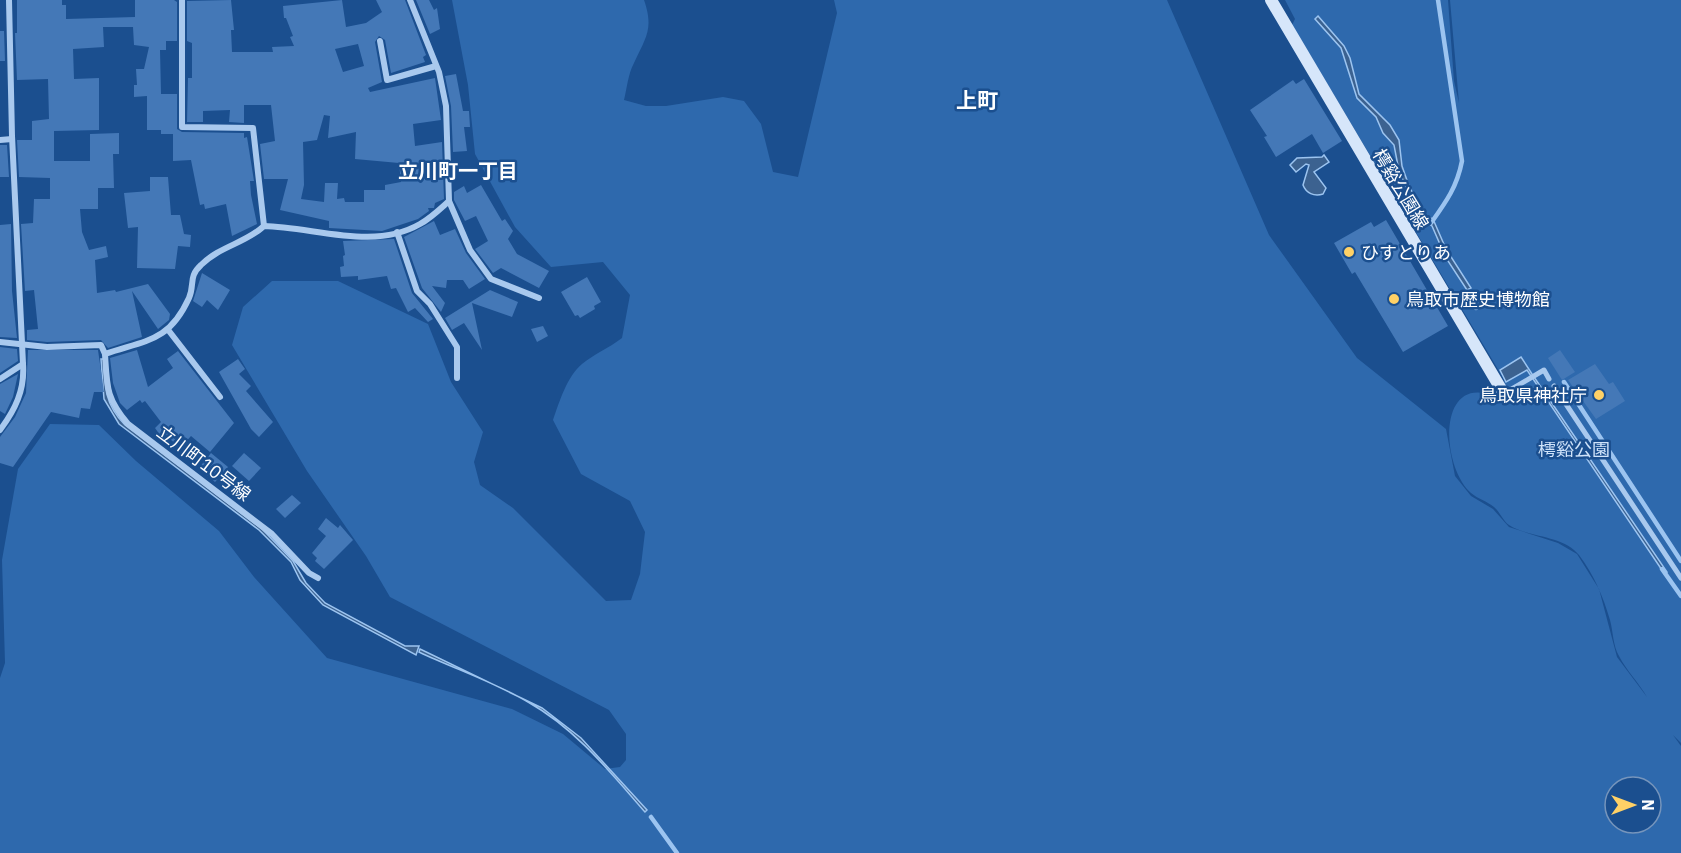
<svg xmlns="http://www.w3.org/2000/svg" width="1681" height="853" font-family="'IBM Plex Sans','Noto Sans JP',sans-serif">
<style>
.green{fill:#2e69ad;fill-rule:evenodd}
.water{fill:#3c6290;stroke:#9cc4f0;stroke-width:1.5}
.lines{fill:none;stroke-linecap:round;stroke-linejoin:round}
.stream{stroke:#9cc4f0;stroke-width:4.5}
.building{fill:#4478b7;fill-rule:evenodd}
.pedestrian{stroke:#a9c9ee;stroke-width:5}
.minor{stroke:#a9c9ee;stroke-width:6}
.secondary{stroke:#d6e6fa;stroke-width:12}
.poi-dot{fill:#ffd166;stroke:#1b4f8f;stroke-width:2}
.labels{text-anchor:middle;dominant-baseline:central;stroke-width:5;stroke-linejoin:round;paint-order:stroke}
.street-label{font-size:18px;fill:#fff;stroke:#1b4f8f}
.poi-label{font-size:18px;fill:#fff;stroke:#1b4f8f;text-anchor:start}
.park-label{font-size:18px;fill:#cfe3fa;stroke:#1b4f8f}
.neighbourhood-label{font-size:20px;font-weight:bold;fill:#fff;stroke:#1b4f8f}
.quarter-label{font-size:21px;font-weight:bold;fill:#fff;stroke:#1b4f8f}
</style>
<rect width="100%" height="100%" fill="#1b4f8f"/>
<path class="green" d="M452 0H644C654 29 646 37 634 63 628 74 627 88 624 100L646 106H666L723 97 744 101 761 124 773 172 798 177 837 13 834 0H1167L1269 235 1357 358 1446 429 1455 476 1471 496 1493 509 1509 527 1558 543 1577 554 1599 589 1617 657 1647 697C1639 683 1626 670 1619 656 1613 646 1613 631 1610 620 1603 596 1594 575 1579 555 1564 535 1526 537 1509 525 1503 521 1500 512 1494 507 1487 501 1478 499 1471 493 1440 465 1437 371 1496 397L1490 389 1505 381 1292 25 1295 19 1285 0H1448L1454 81 1459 103 1450 0H1681V743L1673 735 1681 746V853H0V678L5 663 2 560 18 469 50 424 99 425 136 461 219 531 254 577 327 658 512 709 563 734 605 769 620 767 626 760V734L609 710 390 597 366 556 307 471 232 345 243 307 272 281H338L428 324 451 382 483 432 474 462 480 485 513 508 606 601 631 600 640 574 645 532 630 501 581 474 553 420C559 403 567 376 582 364 594 354 609 348 622 338L630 295 603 262 551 267 515 227 475 154 468 85ZM1615 787H1651V823H1615Z"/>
<g class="water">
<path d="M1318 16 1344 46 1350 58 1359 94 1390 125 1399 140 1402 166 1409 186 1424 215 1433 219 1446 249 1471 288 1467 290 1446 258 1432 226 1420 218 1399 171 1394 145 1383 133 1376 117 1357 98 1341 48 1315 19Z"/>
<path d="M1324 155 1329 162 1314 172 1326 188 1323 194C1314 197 1306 193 1303 185L1309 165 1306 164 1296 172 1290 165 1297 158 1322 157Z"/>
<path d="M1521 357 1532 374 1667 572 1664 573 1527 370 1506 382 1500 370Z"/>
<path d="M101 359H104C104 386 105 405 125 425L262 529 293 561 306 583 325 603 405 646H419L416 655 323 605 300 580 291 562 259 530 119 424 104 399Z"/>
<path d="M420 649 542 708 581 738 647 810 645 812C610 772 576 729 528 702 494 682 455 669 419 652Z"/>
</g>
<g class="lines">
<g class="stream">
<path d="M1431 223C1446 202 1457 187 1462 161L1438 0"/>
<path d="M1475 299 1476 308"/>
<path d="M1564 382 1681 561"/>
<path d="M1662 569 1681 596"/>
<path d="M651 817 677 853"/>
</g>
</g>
<g class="building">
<path d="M17 0H62V5H66V19L135 17V0H174L177 2V41H166V50H160L161 94H177V129L182 132 244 133V138L247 137 254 181H250L251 195 257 224 232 236 226 204 205 209 204 204 200 205 191 160 173 161V134H161V130H147V96L134 97V85H137L136 69H144L149 47 134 45 133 27H103L104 47 73 49 74 79 99 78V130L54 131V161H90V134L119 133V154H113L114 188H98V209H80L82 232 89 250 106 246 108 257 95 260 97 293 115 290 116 292 148 284 170 314 169 320 158 329 132 291 142 337 108 348 101 340 47 342 27 340V330L38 329 34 290 25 291 21 224 33 223 34 199H50V178L19 177 17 140H32V121L49 119 48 79 17 80 15 33H17Z"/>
<path d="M231 0 234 30H231L232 52H273L272 47 294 46 290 37 293 36 286 18H284L283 6 342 0 346 27 366 23 382 12 376 0H405L426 55 423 57 425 62 391 73 385 40 379 36 375 42 382 82 368 88 370 92 435 78 441 120 413 124 415 146 442 142 444 199 435 203 434 208H428L429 211 418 219 382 231 329 228V221L280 210 288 179H264L260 144 275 141 271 105H244V123L229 122 230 110 203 111V122H187L188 78H192V43L187 41V1ZM358 44 364 66 343 72 335 49ZM324 115 330 116 328 138 356 132 355 159 399 163 401 182 385 185V190H364V202H345L344 198 337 199 338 183H325L324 202 301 199 304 185 303 142 317 140Z"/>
<path d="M416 0H429L434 10 437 8 440 29 430 34Z"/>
<path d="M0 31H4L5 61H0Z"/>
<path d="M456 74 463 111H469L470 127H464L467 151 453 152 451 106 445 76Z"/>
<path d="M1304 79 1342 141 1323 153 1312 134 1276 157 1264 137 1267 136 1250 110 1293 80 1296 84Z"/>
<path d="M0 145H7L9 177H0Z"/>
<path d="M150 177H168L171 215H180L184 234 191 235 190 247 178 246 175 269 137 268 138 227 128 228 124 193 150 191Z"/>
<path d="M481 185 502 221 505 219 513 231 508 239 517 254 549 271 539 288 501 268 493 273 475 249 488 241 476 216 465 221 454 200V192L464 186 467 193Z"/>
<path d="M1386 220 1448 326 1403 352 1355 272 1352 274 1334 243 1371 222 1374 227Z"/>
<path d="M434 221 440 235 455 229 466 253 485 279 469 289 463 280H447L446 288 432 286 445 303 441 312 422 288 404 237Z"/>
<path d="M11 224 12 291 17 338 0 337V225Z"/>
<path d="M394 239 412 293 433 319 428 322 415 308 408 312 396 288 391 289 387 276 358 280V276L341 277 340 267 344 266 343 256 345 255 343 241Z"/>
<path d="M202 273 230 290 218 310 207 300 202 307 193 301Z"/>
<path d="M587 277 601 302 594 306 595 309 580 318 578 315 575 316 561 292Z"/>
<path d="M490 290 518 302 512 317 472 303 482 350 464 323 452 330 445 318Z"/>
<path d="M543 326 548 336 537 342 531 329Z"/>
<path d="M0 347 17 349 18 361 0 373Z"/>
<path d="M28 350H98L104 392H94L90 409 81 408 79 418 51 412 13 467 0 463V437L15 417 26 393Z"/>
<path d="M137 350 148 387 173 368 167 359 178 351 234 423 210 452 191 436 180 448 169 438 165 442 155 428 161 422 145 401 142 403 140 400 127 410 120 403 113 383 110 358Z"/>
<path d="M1560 350 1575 372 1562 380 1548 358Z"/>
<path d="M238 359 245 369 239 374 251 386 246 391 273 422 259 437 251 429 219 372Z"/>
<path d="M1595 364 1609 384 1613 382 1625 401 1596 419 1568 380Z"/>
<path d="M18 374 13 397 5 414 0 411V384Z"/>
<path d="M211 453 228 467 215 482 199 468Z"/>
<path d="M244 453 261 468 249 481 232 466Z"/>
<path d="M292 495 301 503 285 518 276 509Z"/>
<path d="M326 518 338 528 340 525 353 540 324 569 315 561 317 558 312 553 326 536 318 529Z"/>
</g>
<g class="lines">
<g class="pedestrian">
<path d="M1554 386 1681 578"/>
<path d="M1505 393 1544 370 1549 379"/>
</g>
<g class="minor">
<path d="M182 0V127L253 128 264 226"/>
<path d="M380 41 387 80 436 66"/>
<path d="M0 140 12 139"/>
<path d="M449 201 470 250 491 279 539 298"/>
<path d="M397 232 417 291 430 304 457 347V378"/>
<path d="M169 331 220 397"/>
<path d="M0 342 47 347 101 345 105 354C146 340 169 342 189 298 195 284 188 277 201 265 220 246 246 243 264 226 314 227 373 251 420 224 431 218 440 209 449 201L446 106 439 72 410 0"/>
<path d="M105 354C107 387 106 398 128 424L272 534 309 573 318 578"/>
<path d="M0 379 23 364 12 136 9 0"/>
<path d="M0 430C15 410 25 390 23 364"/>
</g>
<path class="secondary" d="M1271 0 1504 394"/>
</g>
<g class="poi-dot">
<circle cx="1349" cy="252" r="6"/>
<circle cx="1394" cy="299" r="6"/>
<circle cx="1599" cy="395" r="6"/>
</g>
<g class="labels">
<g class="street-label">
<text transform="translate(1401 189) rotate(59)">樗谿公園線</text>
<text transform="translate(204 463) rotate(37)">立川町10号線</text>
</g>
<g class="poi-label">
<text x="1361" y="252">ひすとりあ</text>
<text x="1406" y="299">鳥取市歴史博物館</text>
<text x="1587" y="395" text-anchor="end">鳥取県神社庁</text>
</g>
<g class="park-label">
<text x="1574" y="449">樗谿公園</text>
</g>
<g class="neighbourhood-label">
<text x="458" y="170">立川町一丁目</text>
</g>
<g class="quarter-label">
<text x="977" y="100">上町</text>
</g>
</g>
<g transform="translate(1633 805) rotate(90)"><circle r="28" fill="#1b4f8f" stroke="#7695bc" stroke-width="1.5"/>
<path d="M0-4.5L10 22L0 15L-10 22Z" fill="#ffd166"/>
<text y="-9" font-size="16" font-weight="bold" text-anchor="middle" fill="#ffffff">N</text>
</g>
</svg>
